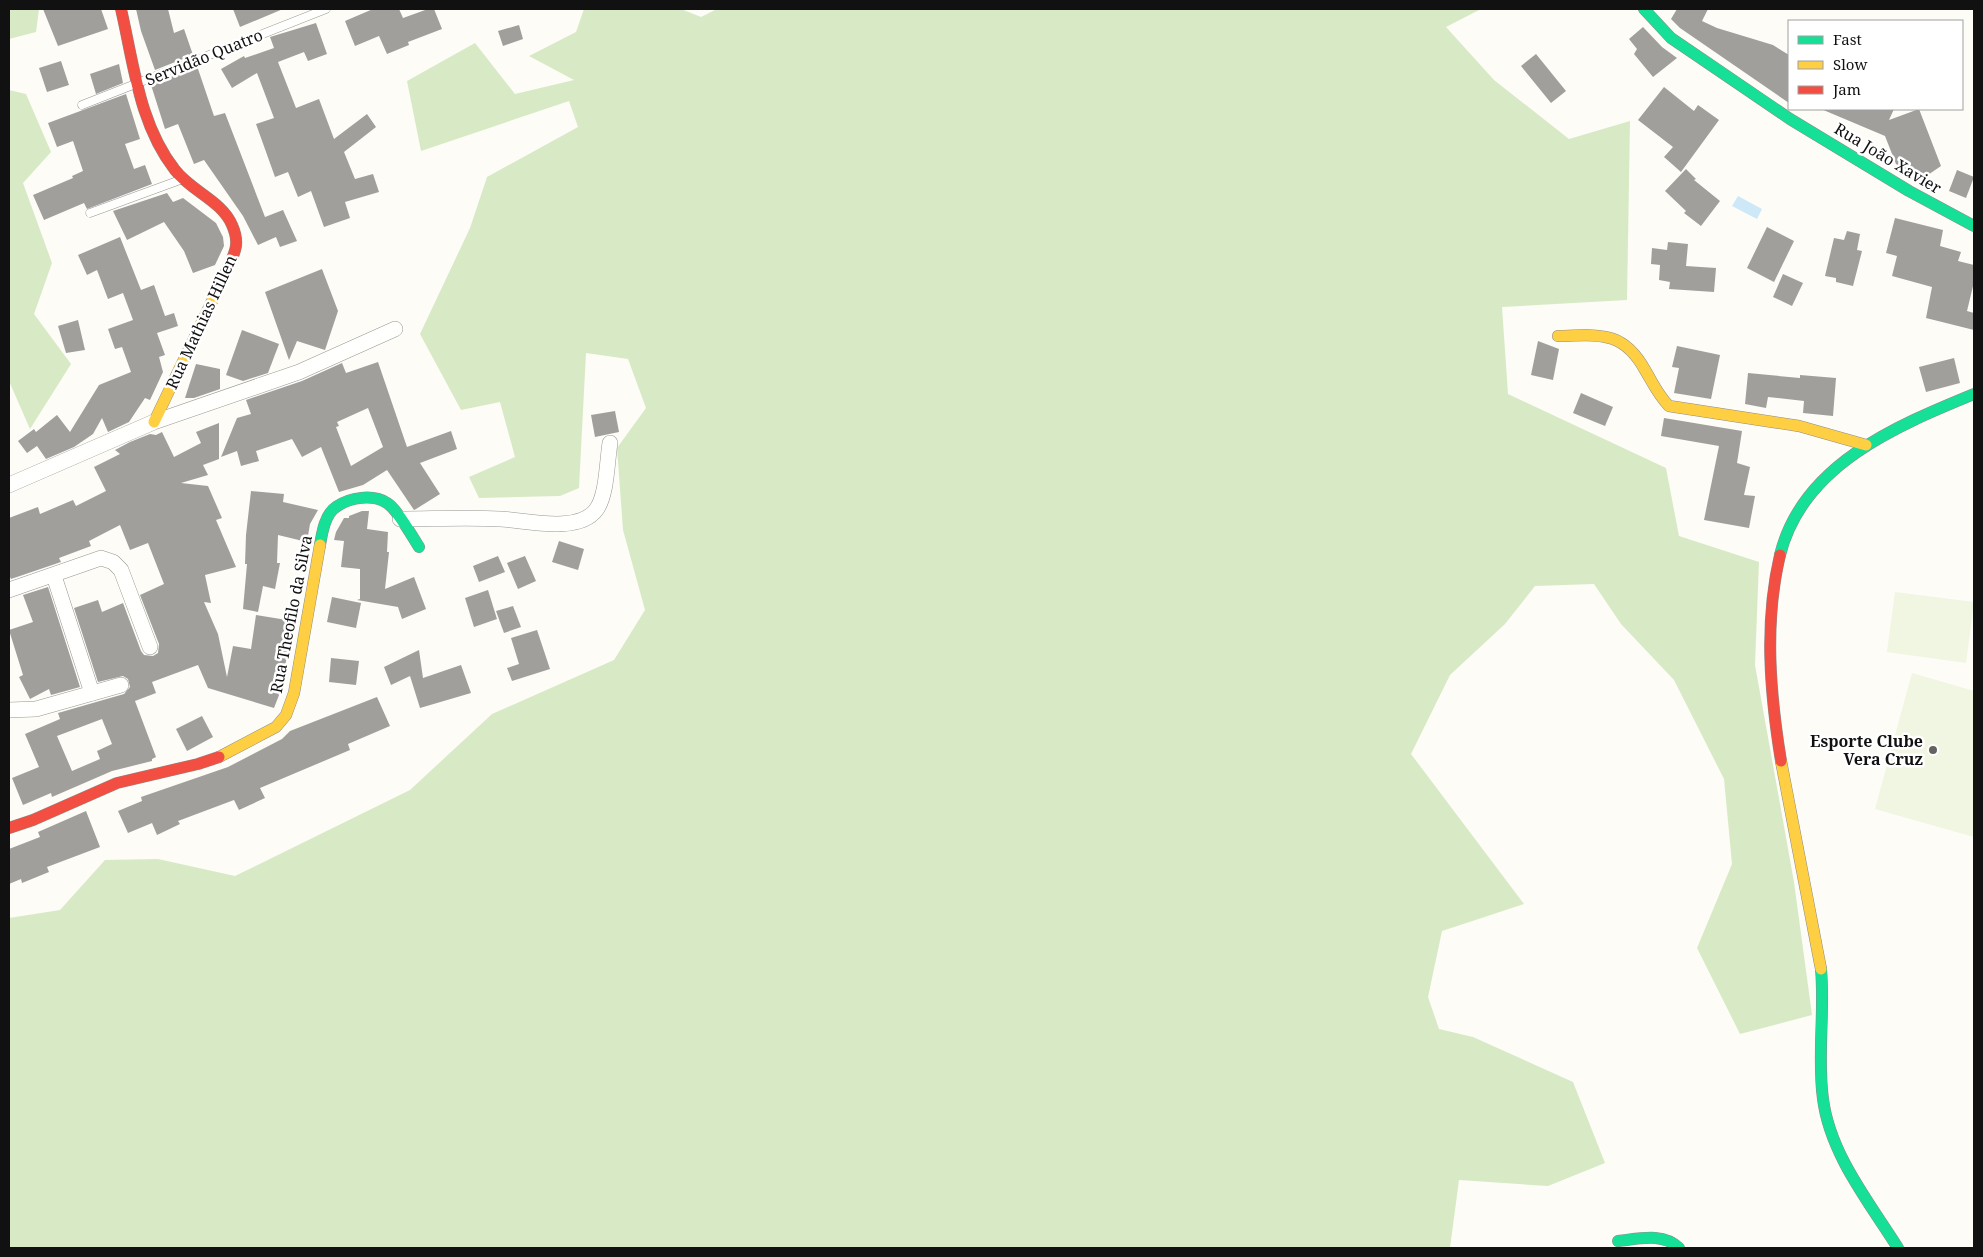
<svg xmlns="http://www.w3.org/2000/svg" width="1983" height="1257" font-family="'Noto Serif',serif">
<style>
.forest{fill:#d8eac5}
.pitch{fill:#f0f6e1}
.water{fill:#cde8f7}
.building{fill:#a19f9c;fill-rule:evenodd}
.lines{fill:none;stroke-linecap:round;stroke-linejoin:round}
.lane-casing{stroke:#979795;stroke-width:9}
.street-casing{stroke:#979795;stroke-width:16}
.fast-casing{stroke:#8e8d8b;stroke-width:12}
.slow-casing{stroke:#8e8d8b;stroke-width:12}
.jam-casing{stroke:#8e8d8b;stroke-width:12}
.lane{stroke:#fffffe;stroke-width:8}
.street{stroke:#fffffe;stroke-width:15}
.fast{stroke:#16e098;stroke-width:11}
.slow{stroke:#ffcf43;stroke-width:11}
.jam{stroke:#f24e42;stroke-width:11}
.poi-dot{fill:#646362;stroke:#fff;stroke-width:2}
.labels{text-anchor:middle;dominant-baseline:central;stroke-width:5;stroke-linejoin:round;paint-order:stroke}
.street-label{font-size:16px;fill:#111;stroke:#fff}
.poi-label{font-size:16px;font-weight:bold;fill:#111;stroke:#fff;text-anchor:end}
</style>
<rect width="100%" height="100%" fill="#fdfcf7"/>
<g class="forest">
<path d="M9 9H39L36 32 9 39Z"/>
<path d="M584 9H681L701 17 717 9H1481L1446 27 1494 80 1569 139 1630 121 1627 300 1502 307 1508 394 1666 468 1679 536 1759 562 1755 665 1794 882 1812 1015 1740 1034 1697 948 1732 864 1724 779 1674 680 1621 624 1594 584 1535 586 1505 624 1450 675 1411 754 1524 904 1442 931 1428 997 1439 1029 1473 1037 1573 1082 1605 1163 1548 1186 1459 1180 1450 1248H9V918L60 910 105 860 158 859 235 876 410 790 492 714 614 660 645 610 623 530 617 448 646 408 628 359 586 353 579 488 560 496 479 498 469 477 515 457 500 402 461 410 420 334 470 228 487 177 578 127 569 101 421 151 407 81 475 43 515 94 574 80 529 56 576 32Z"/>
<path d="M9 90 26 94 51 152 23 183 52 263 34 314 71 364 30 429 9 381Z"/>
</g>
<g class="pitch">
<path d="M1895 592 1974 602 1966 663 1887 652Z"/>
<path d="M1912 673 1974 691V837L1875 809Z"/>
</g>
<path class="water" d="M1738 196 1762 209 1757 219 1732 206Z"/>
<g class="building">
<path d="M43 9H101L108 29 58 46Z"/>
<path d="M136 9H168L174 33 184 29 193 55 155 70 141 31Z"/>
<path d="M233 9H283L240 27Z"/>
<path d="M373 9H399L403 18 428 9H434L442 29 408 42 409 45 387 54 379 36 355 46 345 21Z"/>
<path d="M1677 9H1708L1702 21 1717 28 1773 45 1789 55V103L1680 28 1671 19Z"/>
<path d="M316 23 327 54 308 61 304 52 278 62 296 108 319 99 334 139 367 114 376 127 344 152 355 179 373 174 379 192 345 202 350 218 324 227 311 191 298 197 288 172 275 177 256 124 274 118 257 73 232 88 221 69 244 56 245 58 274 48 270 37Z"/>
<path d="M519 25 523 39 503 46 498 31Z"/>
<path d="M1643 27 1662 47 1677 58 1653 77 1634 54 1637 49 1629 39Z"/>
<path d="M1536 54 1566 91 1551 103 1521 66Z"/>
<path d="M61 61 69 85 47 92 39 68Z"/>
<path d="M119 64 123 83 96 94 90 74Z"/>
<path d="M197 66 214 116 225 113 265 217 283 210 297 241 280 247 276 237 258 245 243 216 204 160 194 164 178 124 165 129 151 85Z"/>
<path d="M1664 87 1694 111 1698 105 1719 120 1681 172 1664 157 1673 147 1638 120Z"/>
<path d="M126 94 140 139 125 144 134 169 145 165 152 184 87 209 84 203 44 220 33 195 73 178 72 176 83 171 73 141 57 147 48 123Z"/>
<path d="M1821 109H1894L1889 120 1919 109 1941 166 1922 179 1896 164 1885 136Z"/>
<path d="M1686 169 1696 179 1694 180 1720 201 1701 226 1684 213 1686 211 1665 191Z"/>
<path d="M1957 170 1974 177 1966 198 1949 191Z"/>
<path d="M167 193 173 202 183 198 216 223 223 237 224 246 215 265 193 273 184 251 164 222 127 240 113 211Z"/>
<path d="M1895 218 1943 230 1940 246 1961 252 1958 261 1974 265V282L1967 311 1974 313V330L1926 318 1932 287 1892 276 1897 256 1886 253Z"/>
<path d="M1767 227 1794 241 1774 282 1747 268Z"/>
<path d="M1847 231 1860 234 1857 250 1862 251 1853 286 1836 282V278L1825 276 1834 238 1844 240Z"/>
<path d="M120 237 141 290 154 285 165 316 174 313 178 326 157 333 165 355 159 357 163 372 150 400 145 398 129 422 108 432 102 418 93 434 74 447 46 459 37 446 27 453 18 441 34 429 36 432 57 415 70 432 99 385 131 372 122 347 115 349 108 329 133 320 123 293 108 299 97 270 87 275 78 255Z"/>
<path d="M1668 242 1688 244 1686 266 1716 268 1714 292 1669 289 1670 282 1659 280 1660 265 1651 264 1652 248 1667 250Z"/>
<path d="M322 269 338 311 325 350 297 341 289 360 265 292Z"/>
<path d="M1783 274 1803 283 1792 306 1773 297Z"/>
<path d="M78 320 85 350 66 353 58 326Z"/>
<path d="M242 330 279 344 268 373 243 381 226 375Z"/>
<path d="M1538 341 1559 349 1553 380 1531 375Z"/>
<path d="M1677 346 1720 355 1711 399 1674 393 1679 368 1672 367Z"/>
<path d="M1954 358 1960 383 1926 392 1919 367Z"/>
<path d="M378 362 407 447 451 431 457 449 420 463 440 494 416 509 414 510 387 470 363 485 339 492 321 447 302 457 292 439 256 451 259 461 241 466 237 451 221 457 237 418 251 414 246 400 302 381 342 363 346 373ZM368 408 383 447 351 466 336 427 339 426 337 422Z"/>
<path d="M196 364 220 369V389L194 398H185Z"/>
<path d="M1748 373 1800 378V375L1836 378 1833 416 1803 413 1804 401 1768 397 1766 408 1745 404Z"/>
<path d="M1581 393 1613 407 1605 426 1573 413Z"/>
<path d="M615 411 619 432 595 437 591 415Z"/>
<path d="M1664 418 1742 431 1737 463 1750 467 1744 495 1755 496 1749 528 1704 520 1719 446 1661 436Z"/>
<path d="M219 423V459L203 465 208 475 181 483 208 486 222 518 216 520 236 567 205 575 211 603 204 602 218 634 227 677 233 646 251 649 256 615 293 621 281 690 274 708 208 688 198 665 152 682 156 693 135 701 156 757 152 759V761L112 771 52 797 51 793 23 805 12 778 39 767 25 734 60 719 58 713 124 694 130 687 128 679 123 676 98 682 74 608 98 600 102 612 123 603 141 651 144 655 153 656 158 653 159 644 140 595 164 584 148 543 130 550 120 525 89 541 91 546 59 558 61 562 11 579 9 575V518L38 507 40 514 73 500 76 506 106 491 94 467 120 454 115 450 130 442 150 434 156 435 162 432 174 457 201 443 196 432ZM102 719 112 744 97 751 100 759 72 771 57 736Z"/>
<path d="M251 491 284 494 283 502 318 510 310 524 307 542 278 535 277 563H280L275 589 263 586 258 612 243 609 247 564H245L246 535Z"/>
<path d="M362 511H369L367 529 388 532 387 552H389L385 589 414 577 426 609 402 619 398 607 357 600 360 599V569L341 567 344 541 334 540 336 532 344 518H349V516Z"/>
<path d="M559 541 584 549 578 570 552 562Z"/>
<path d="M498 556 505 572 479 582 473 566Z"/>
<path d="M525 556 536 581 518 589 507 563Z"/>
<path d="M48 587 80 687 51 695 49 689 30 699 19 677 23 675 9 630 33 622 23 595Z"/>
<path d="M488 590 497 619 474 627 465 598Z"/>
<path d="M332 597 361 603 356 628 327 622Z"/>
<path d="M513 606 521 627 504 633 496 611Z"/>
<path d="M537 630 550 669 512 681 507 668 519 664 511 638Z"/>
<path d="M419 650 423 678 461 665 471 693 420 708 410 676 391 685 384 667Z"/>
<path d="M331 658 359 661 356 685 329 682Z"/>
<path d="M377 697 390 726 348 744 350 750 260 788 265 798 239 810 234 800 178 821 180 824 157 835 152 823 128 833 118 811 142 801 141 797 228 767 282 739 290 731Z"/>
<path d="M202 716 213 737 187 751 176 729Z"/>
<path d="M86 811 100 847 47 867 49 872 22 883 21 879 9 884V849L40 837 38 832Z"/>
</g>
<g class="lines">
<g class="lane-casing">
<g id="lane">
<path d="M82 105 326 9"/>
<path d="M90 213 180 180"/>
</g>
</g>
<g class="street-casing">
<g id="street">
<path d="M9 485 154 422 299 372 395 329"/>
<path d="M400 519C433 519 467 517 500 519 525 520 578 534 596 510 607 496 607 461 610 443"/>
<path d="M54 576 92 693"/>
<path d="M9 590 101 558 113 562 121 570 150 647"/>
<path d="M9 710 36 709 121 685"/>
</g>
</g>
<g class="fast-casing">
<g id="fast">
<path d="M1644 9 1671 38 1790 119 1909 191 1974 226"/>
<path d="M320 545C322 533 325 514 336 507 350 497 373 494 387 503 397 509 412 536 419 547"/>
<path d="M1780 555C1802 465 1896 426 1974 394"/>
<path d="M1821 969C1825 1013 1817 1056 1823 1099 1830 1154 1869 1202 1898 1248"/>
<path d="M1618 1241C1638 1239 1663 1232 1679 1248"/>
</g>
</g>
<g class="slow-casing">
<g id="slow">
<path d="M1558 336C1599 335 1623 330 1645 370 1653 383 1658 395 1669 406L1799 426 1866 445"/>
<path d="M154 422 226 272"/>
<path d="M219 757 276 727 286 715 294 693 320 545"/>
<path d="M1781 761 1821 969"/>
</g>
</g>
<g class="jam-casing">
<g id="jam">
<path d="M121 9C134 65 139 124 175 170 191 191 222 201 232 225 241 245 234 254 226 272"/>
<path d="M1780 555C1764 623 1770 693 1781 761"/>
<path d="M9 828 33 820 117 783 198 764 219 757"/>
</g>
</g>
<use href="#lane" class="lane"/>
<use href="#street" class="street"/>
<use href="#fast" class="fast"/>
<use href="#slow" class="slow"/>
<use href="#jam" class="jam"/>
</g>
<circle class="poi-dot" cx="1933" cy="750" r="5"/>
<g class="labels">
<g class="street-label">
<text transform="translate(204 57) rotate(-22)">Servidão Quatro</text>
<text transform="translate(1888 158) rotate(31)">Rua João Xavier</text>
<text transform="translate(201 322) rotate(-65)">Rua Mathias Hillen</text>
<text transform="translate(291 614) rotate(-79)">Rua Theofilo da Silva</text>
</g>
<g class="poi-label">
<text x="1923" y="741">Esporte Clube<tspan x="1923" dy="18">Vera Cruz</tspan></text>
</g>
</g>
<rect width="1983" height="1257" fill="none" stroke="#111111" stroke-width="20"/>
<rect x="1788" y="20" width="175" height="90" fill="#ffffff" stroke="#a0a0a0"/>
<rect x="1798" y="36" width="25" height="8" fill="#16e098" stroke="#a0a0a0"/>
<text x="1833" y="45" font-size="15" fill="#111111">Fast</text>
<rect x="1798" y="61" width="25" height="8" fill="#ffcf43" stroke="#a0a0a0"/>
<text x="1833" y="70" font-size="15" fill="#111111">Slow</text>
<rect x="1798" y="86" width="25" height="8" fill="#f24e42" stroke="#a0a0a0"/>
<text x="1833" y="95" font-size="15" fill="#111111">Jam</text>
</svg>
